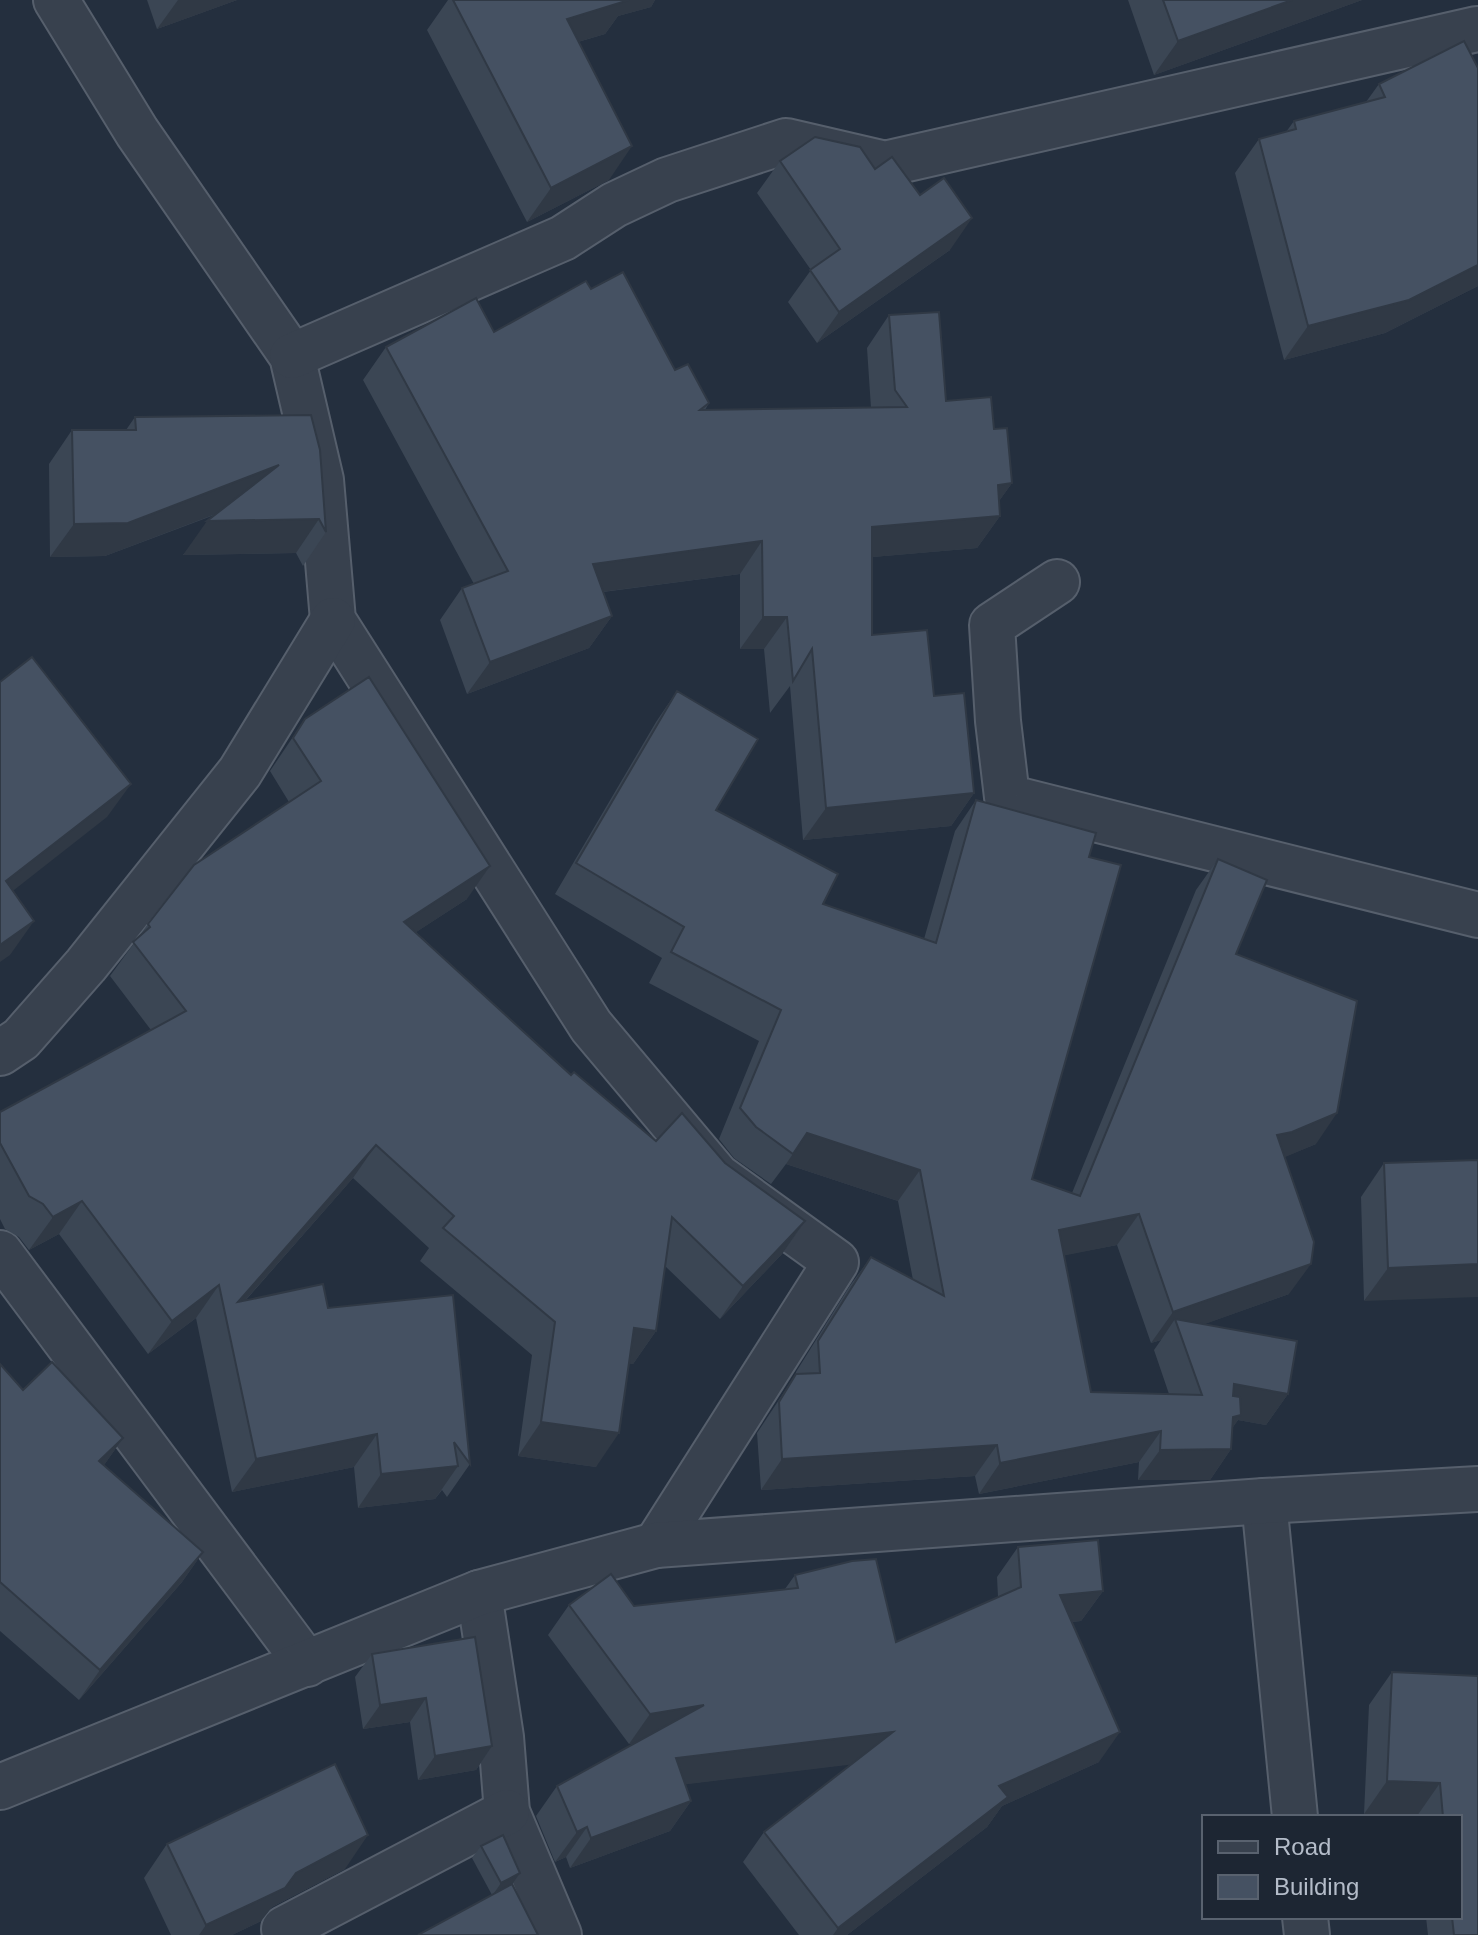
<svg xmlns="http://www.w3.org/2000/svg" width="1478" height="1935" font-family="Helvetica,sans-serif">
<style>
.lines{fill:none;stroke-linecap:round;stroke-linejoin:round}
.street-casing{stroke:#565f6c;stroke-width:48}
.street{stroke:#38414e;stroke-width:44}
.wall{fill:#3b4654;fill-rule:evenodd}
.shaded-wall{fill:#303945}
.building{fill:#455162;stroke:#303945;stroke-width:2}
</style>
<rect width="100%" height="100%" fill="#242f3e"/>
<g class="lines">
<g class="street-casing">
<g id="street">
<path d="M56 0 137 132 292 356 321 480 333 620 591 1026 717 1176 836 1262 656 1545"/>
<path d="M292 356 563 238 614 205 667 180 786 141 885 164 1477 29"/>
<path d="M1057 582 992 625 998 721 1007 797 1478 915"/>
<path d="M0 1053 21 1039 86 965 240 772 333 620"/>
<path d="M0 1253 307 1664"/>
<path d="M1264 1501 1295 1817"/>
<path d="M479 1593 501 1737 507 1812 559 1935"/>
<path d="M0 1787 479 1593 656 1545 1264 1501 1478 1489"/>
<path d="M1305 1917 1307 1935"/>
<path d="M284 1929 507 1812"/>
</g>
</g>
<use href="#street" class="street"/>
</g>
<g class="wall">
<path d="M147 0H237L157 29Z"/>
<path d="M448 0H655L651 7 618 16 605 34 578 42 609 180 527 222 427 30Z"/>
<path d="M1128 0H1362L1154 75Z"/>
<path d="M1478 68V286L1385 333 1284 360 1235 173 1259 139 1286 132 1294 121 1366 102 1379 84Z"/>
<path d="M780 161 875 169 920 195 950 250 817 343 788 302 811 270 757 193Z"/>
<path d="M591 289 709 403 705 410 871 408 867 348 889 315 946 401 994 429 1012 483 999 501 1000 516 977 548 872 557V635L934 696 974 793 951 826 803 840 790 686 770 713 764 649H740V574L603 592 612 616 589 648 467 694 440 620 462 588 474 584 363 380 386 347 494 332Z"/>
<path d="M311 415 326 532 303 566 296 553 183 555 217 514 105 556 50 557 49 464 72 430H126L135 417Z"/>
<path d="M677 691 716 810 823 904 924 939 955 831 976 800 1089 857 1032 1179 1072 1193 1196 890 1218 859 1236 954 1316 1144 1284 1157 1289 1294 1204 1324 1288 1394 1266 1425 1238 1420 1232 1428 1231 1449 1210 1480H1138L1139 1462 979 1494 975 1476 761 1490 757 1433 796 1374V1372L849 1287 871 1257 913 1280 898 1201 786 1164 771 1184 734 1158 719 1139 759 1041 649 983 662 958 555 894 656 722ZM1117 1245 1151 1343 1161 1340 1154 1350 1169 1394 1091 1392 1064 1255Z"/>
<path d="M305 719 467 899 416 932 571 1075 656 1141 725 1163 805 1221 782 1254 720 1319 665 1266 656 1331 633 1364 629 1363 596 1467 518 1456 532 1355 420 1261 429 1248 353 1178 245 1301 328 1308 453 1295 470 1464 447 1497 442 1490 435 1499 358 1508 354 1467 232 1492 196 1318 148 1354 59 1234 29 1250 19 1237 5 1229 0 1219V1112L151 1030 110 976 148 924 289 802 270 771Z"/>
<path d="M1478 1160 1364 1301 1361 1197 1384 1163Z"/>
<path d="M0 1364 23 1390 123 1438 104 1465 203 1552 182 1582 79 1700 0 1631Z"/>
<path d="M1018 1547 1103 1591 1081 1621 1071 1622 1099 1762 1002 1806 987 1827 847 1935H799L743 1862 764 1832 851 1764 685 1784 691 1801 670 1831 570 1868 566 1857 555 1862 536 1816 557 1786 635 1743 629 1744 548 1635 569 1605 634 1606 785 1589 795 1575 896 1642 998 1597 997 1577Z"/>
<path d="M372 1654 492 1746 476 1770 418 1780 410 1722 363 1729 355 1677Z"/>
<path d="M1392 1672 1478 1676V1935H1428L1426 1917H1460V1817H1417V1816L1364 1814 1369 1705Z"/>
<path d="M167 1844 345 1869 272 1907 261 1921 232 1935H171L144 1878Z"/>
<path d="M481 1846 512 1884 492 1895 472 1858Z"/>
</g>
<g class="shaded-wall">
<path d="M178 0H237L157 29Z"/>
<path d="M617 0H655L651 7 618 16 605 34 543 52 567 19Z"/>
<path d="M1292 0H1362L1154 75 1178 41Z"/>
<path d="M632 146 609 180 527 222 551 188Z"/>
<path d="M972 218 950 250 817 343 839 312Z"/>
<path d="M1478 265V286L1385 333 1284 360 1308 326Z"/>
<path d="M279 465 255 499 105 556 50 557 74 524Z"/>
<path d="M1012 483 989 515 998 485Z"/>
<path d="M1000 516 977 548 850 559 872 527Z"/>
<path d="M319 519 296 553 183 555 207 521Z"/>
<path d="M762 541 740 574 570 596 593 564Z"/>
<path d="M612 616 589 648 467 694 490 662Z"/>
<path d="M763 617H787L764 649H740Z"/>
<path d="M131 784 107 817 0 901 6 881Z"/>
<path d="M974 793 951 826 803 840 826 808Z"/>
<path d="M490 866 467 899 381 955 404 922Z"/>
<path d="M34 921 10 955 0 962V945Z"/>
<path d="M1337 1113 1316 1144 1271 1163 1277 1135Z"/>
<path d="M807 1133 920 1170 898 1201 786 1164Z"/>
<path d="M376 1145 353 1178 227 1321 238 1302Z"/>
<path d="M82 1201 59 1234 29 1250 53 1217Z"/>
<path d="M1139 1214 1117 1245 1037 1261 1059 1230Z"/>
<path d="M805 1221 782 1254 720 1319 743 1286Z"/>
<path d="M1311 1264 1289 1294 1180 1333 1175 1319 1161 1340 1151 1343 1173 1312Z"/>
<path d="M1478 1264V1297L1364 1301 1388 1268Z"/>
<path d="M219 1285 196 1318 148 1354 172 1321Z"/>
<path d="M634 1328 656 1331 633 1364 611 1361Z"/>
<path d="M1234 1384 1288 1394 1266 1425 1238 1420 1220 1446Z"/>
<path d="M541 1422 619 1433 596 1467 518 1456Z"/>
<path d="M1161 1431 1139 1462 979 1494 1000 1463Z"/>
<path d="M377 1434 354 1467 232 1492 256 1459Z"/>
<path d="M123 1438 102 1468 99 1461Z"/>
<path d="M997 1445 975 1476 761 1490 782 1459Z"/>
<path d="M1231 1449 1210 1480H1138L1160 1450Z"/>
<path d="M458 1466 435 1499 358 1508 381 1474Z"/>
<path d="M203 1552 182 1582 79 1700 100 1670Z"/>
<path d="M1103 1591 1081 1621 1038 1625 1060 1595Z"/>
<path d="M426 1698 410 1722 363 1729 380 1705Z"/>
<path d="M704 1705 683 1735 629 1744 650 1714Z"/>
<path d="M893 1732 872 1762 655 1788 676 1758Z"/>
<path d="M1120 1732 1099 1762 1002 1806 987 1827 847 1935H833L838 1928 999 1786Z"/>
<path d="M492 1746 476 1770 418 1780 435 1756Z"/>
<path d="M1387 1781 1440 1783 1417 1816 1364 1814Z"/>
<path d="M691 1801 670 1831 570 1868 591 1838Z"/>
<path d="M587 1827 566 1857 555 1862 577 1832Z"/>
<path d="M368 1835 345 1869 272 1907 261 1921 232 1935H199L206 1925 296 1873Z"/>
<path d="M520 1873 511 1886 492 1896 501 1883Z"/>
</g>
<g class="building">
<path d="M453 0H629L567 19 632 146 551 188Z"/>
<path d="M1163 0H1292L1178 41Z"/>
<path d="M1464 41 1478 68V265L1409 300 1308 326 1259 139 1296 129 1294 121 1385 97 1379 84Z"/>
<path d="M815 137 860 147 875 169 892 157 920 195 944 178 972 218 839 312 810 270 840 249 780 161Z"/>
<path d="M623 272 675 370 688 364 709 403 700 410 907 407 895 390 889 315 939 312 946 401 991 397 994 429 1007 428 1012 483 998 485 1000 516 872 527V635L927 630 934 696 964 693 974 793 826 808 812 649 793 681 787 617H763L762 541 593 564 612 616 490 662 462 588 508 571 386 347 476 298 494 332 586 281 591 289Z"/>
<path d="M311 415 320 450 326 532 319 519 207 521 279 465 128 523 74 524 72 430H136L135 417Z"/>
<path d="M32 657 131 784 6 881 34 921 0 945V682Z"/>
<path d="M369 677 490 866 404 922 571 1075 574 1072 656 1141 682 1113 725 1163 805 1221 743 1286 672 1217 656 1331 634 1328 619 1433 541 1422 555 1322 443 1228 454 1216 376 1145 238 1302 323 1284 328 1308 453 1295 470 1464 454 1442 458 1466 381 1474 377 1434 256 1459 219 1285 172 1321 82 1201 53 1217 43 1204 29 1196 0 1143V1112L186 1011 133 942 150 927 148 924 194 865 321 781 293 738 305 719Z"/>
<path d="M677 691 758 739 716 810 838 874 823 904 936 943 976 800 1096 833 1089 857 1121 865 1032 1179 1080 1196 1218 859 1267 880 1236 954 1357 1001 1337 1113 1292 1132 1277 1135 1314 1242 1311 1264 1173 1312 1139 1214 1059 1230 1091 1392 1202 1395 1175 1319 1297 1341 1288 1394 1234 1384 1233 1396 1240 1397 1241 1415 1233 1417 1231 1449 1160 1450 1161 1431 1000 1463 997 1445 782 1459 779 1402 796 1374 820 1373 818 1341 871 1257 944 1296 920 1170 807 1133 793 1154 756 1127 740 1108 781 1010 671 952 684 927 576 863Z"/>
<path d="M1478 1160V1264L1388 1268 1384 1163Z"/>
<path d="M52 1362 123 1438 99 1461 203 1552 100 1670 0 1582V1364L23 1390Z"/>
<path d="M1098 1540 1103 1591 1060 1595 1120 1732 999 1786 1008 1797 838 1928 764 1832 893 1732 676 1758 691 1801 591 1838 587 1827 577 1832 557 1786 704 1705 650 1714 569 1605 611 1574 634 1606 798 1588 795 1575 852 1561 876 1559 896 1642 1021 1587 1018 1547Z"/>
<path d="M475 1637 492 1746 435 1756 426 1698 380 1705 372 1654Z"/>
<path d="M1392 1672 1478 1676V1935H1454L1452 1917H1460V1817H1443L1440 1783 1387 1781Z"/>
<path d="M335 1764 368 1835 296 1873 285 1888 206 1925 167 1844Z"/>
<path d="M503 1835 520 1873 501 1883 481 1846Z"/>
<path d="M512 1884 538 1935H418Z"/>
</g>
<rect x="1202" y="1815" width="260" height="104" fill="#1d2633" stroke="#59626f" stroke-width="2"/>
<rect x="1218" y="1841" width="40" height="12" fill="#38414e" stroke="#59626f" stroke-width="2"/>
<text x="1274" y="1855" font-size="24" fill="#b4bcc9">Road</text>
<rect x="1218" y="1875" width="40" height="24" fill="#455162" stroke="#59626f" stroke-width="2"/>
<text x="1274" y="1895" font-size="24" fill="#b4bcc9">Building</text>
</svg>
